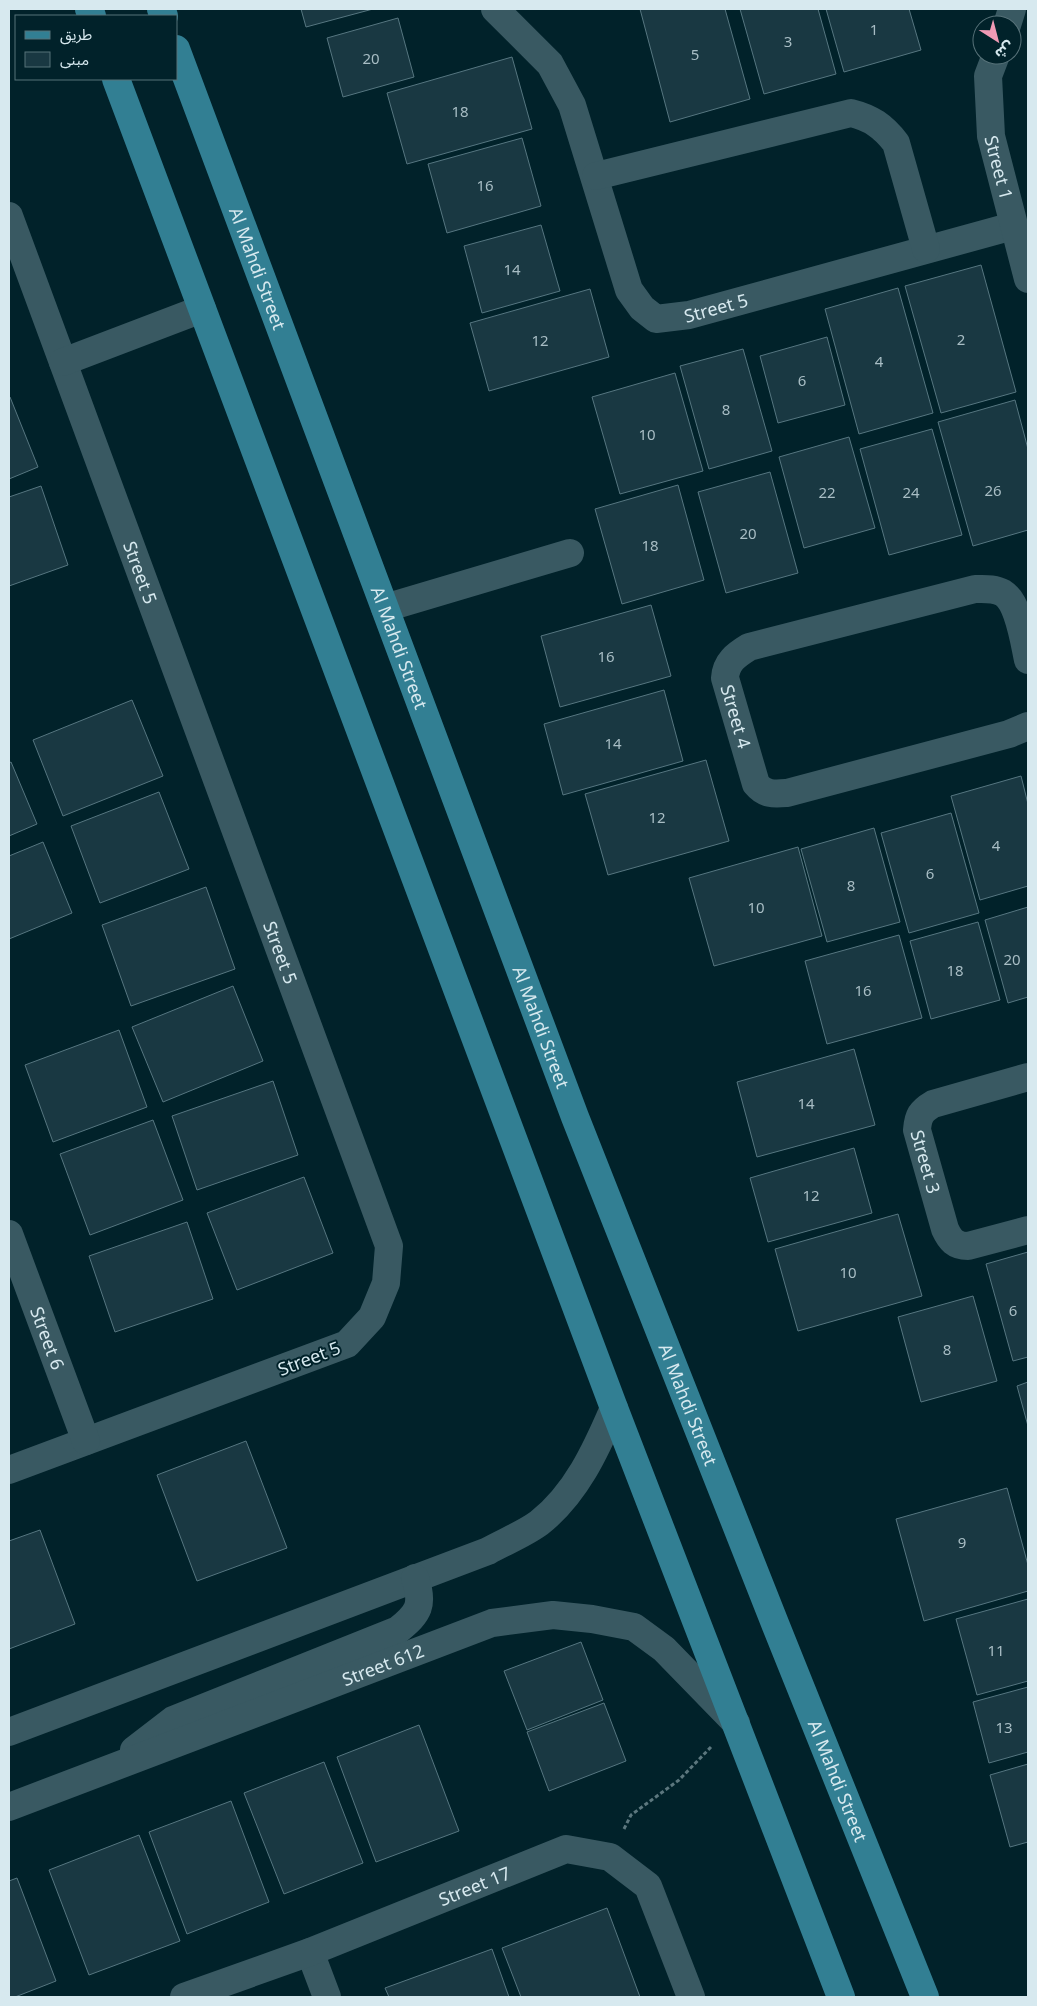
<svg xmlns="http://www.w3.org/2000/svg" width="1037" height="2006" font-family="'Noto Sans','Noto Sans Arabic',sans-serif">
<style>
.building{fill:#193842;stroke:#567680}
.lines{fill:none;stroke-linecap:round;stroke-linejoin:round}
.path{stroke:#5c777e;stroke-width:3;stroke-dasharray:4 2.5;stroke-linecap:butt}
.minor{stroke:#395962;stroke-width:28}
.major{stroke:#327f93;stroke-width:28}
.labels{text-anchor:middle;dominant-baseline:central;stroke-width:4;stroke-linejoin:round;paint-order:stroke}
.number-label{font-size:15px;fill:#a8bdc4}
.street-label{font-size:18px;fill:#d7e9ef;stroke:#01222a}
</style>
<rect width="100%" height="100%" fill="#01222a"/>
<g class="building">
<path d="M301 9H373L306 27Z"/>
<path d="M640 9H725L750 99 670 122Z"/>
<path d="M740 9H818L836 74 764 94Z"/>
<path d="M826 9H909L921 50 844 72Z"/>
<path d="M398 18 414 77 343 97 327 38Z"/>
<path d="M512 57 532 129 407 164 387 93Z"/>
<path d="M522 138 541 206 447 233 428 164Z"/>
<path d="M541 225 560 291 482 313 464 246Z"/>
<path d="M981 265 1016 392 941 413 905 286Z"/>
<path d="M898 288 933 413 859 434 825 309Z"/>
<path d="M590 289 609 357 489 391 470 323Z"/>
<path d="M827 337 845 405 778 423 760 356Z"/>
<path d="M743 349 772 451 709 469 680 366Z"/>
<path d="M675 373 703 471 620 494 592 397Z"/>
<path d="M9 397H10L38 467 9 479Z"/>
<path d="M1015 400 1028 449V530L973 546 938 422Z"/>
<path d="M932 429 962 535 889 555 860 449Z"/>
<path d="M849 437 875 528 804 548 779 457Z"/>
<path d="M770 472 798 573 726 593 698 492Z"/>
<path d="M678 485 704 580 622 604 595 509Z"/>
<path d="M41 486 68 565 9 586V497Z"/>
<path d="M651 605 671 676 560 707 541 636Z"/>
<path d="M664 690 683 761 563 795 544 724Z"/>
<path d="M132 700 163 776 63 816 33 740Z"/>
<path d="M706 760 729 841 608 875 585 794Z"/>
<path d="M11 762 37 824 9 836V763Z"/>
<path d="M1021 776 1028 804V886L980 900 951 796Z"/>
<path d="M159 792 189 869 100 903 71 826Z"/>
<path d="M951 813 979 913 909 933 881 833Z"/>
<path d="M874 828 900 922 827 942 801 849Z"/>
<path d="M43 842 72 913 9 939V856Z"/>
<path d="M798 847 822 936 714 966 689 878Z"/>
<path d="M206 887 235 969 131 1006 102 925Z"/>
<path d="M1028 907V997L1008 1003 985 920Z"/>
<path d="M978 922 1000 1000 931 1019 910 941Z"/>
<path d="M899 935 922 1018 827 1044 805 961Z"/>
<path d="M233 986 263 1061 163 1102 132 1027Z"/>
<path d="M119 1030 147 1107 53 1142 25 1065Z"/>
<path d="M854 1049 875 1125 757 1157 737 1082Z"/>
<path d="M273 1081 298 1155 197 1190 172 1116Z"/>
<path d="M153 1120 183 1200 90 1235 60 1154Z"/>
<path d="M854 1148 872 1213 768 1242 750 1178Z"/>
<path d="M304 1177 333 1253 237 1290 207 1213Z"/>
<path d="M898 1214 922 1296 798 1331 775 1249Z"/>
<path d="M187 1222 213 1299 115 1332 89 1256Z"/>
<path d="M1028 1252V1357L1013 1361 986 1264Z"/>
<path d="M973 1296 997 1381 921 1402 898 1317Z"/>
<path d="M1028 1382V1426L1017 1386Z"/>
<path d="M246 1441 287 1548 197 1581 157 1475Z"/>
<path d="M1007 1488 1028 1565V1591L924 1621 896 1519Z"/>
<path d="M40 1530 75 1624 9 1649V1541Z"/>
<path d="M1028 1599V1681L977 1695 956 1619Z"/>
<path d="M581 1642 603 1700 527 1730 504 1671Z"/>
<path d="M1028 1687V1752L989 1763 973 1702Z"/>
<path d="M604 1703 626 1761 549 1791 527 1732Z"/>
<path d="M419 1725 459 1831 376 1862 337 1757Z"/>
<path d="M324 1762 363 1863 284 1894 244 1793Z"/>
<path d="M1028 1764V1842L1010 1847 990 1775Z"/>
<path d="M231 1801 269 1902 187 1934 149 1832Z"/>
<path d="M139 1835 180 1941 89 1975 49 1870Z"/>
<path d="M17 1878 56 1981 15 1997H9V1881Z"/>
<path d="M607 1908 640 1997H521L502 1948Z"/>
<path d="M492 1949 509 1997H389L385 1988Z"/>
</g>
<g class="lines">
<path class="path" d="M624 1829 631 1815 679 1780 711 1747"/>
<g class="minor">
<path id="s1" d="M495 9 550 64 572 105 629 290 642 308 656 319 689 315 1013 226"/>
<path d="M1007 25 1012 9"/>
<path id="s2" d="M996 55 988 76 991 136 1028 279"/>
<path d="M596 176 851 113C871 118 883 126 896 143L926 249"/>
<path id="s3" d="M9 216 389 1246 386 1283 372 1317 347 1344 9 1470"/>
<path d="M63 362 202 309"/>
<path d="M385 608 570 553"/>
<path id="s4" d="M1028 660C1024 642 1019 603 1003 593 994 588 985 589 975 589L749 647C736 655 726 662 725 678L756 784C765 795 774 794 787 793L1009 734 1028 726"/>
<path id="s5" d="M1028 1077 933 1104C921 1111 918 1116 917 1130L945 1229C950 1240 955 1246 968 1246L1028 1230"/>
<path id="s6" d="M9 1234 86 1441"/>
<path d="M9 1732 488 1551C504 1542 524 1534 539 1523 576 1494 596 1450 614 1408"/>
<path d="M134 1750 173 1720 398 1630C419 1613 424 1605 415 1578"/>
<path id="s7" d="M9 1807 492 1623 553 1615 592 1619 634 1627 664 1649 736 1723"/>
<path d="M310 1952 327 1997"/>
<path id="s8" d="M184 1997 310 1952 566 1849 610 1857 648 1886 691 1997"/>
</g>
<g class="major">
<path d="M89 9 92 16"/>
<path d="M161 9 164 16"/>
<path id="s9" d="M176 49 575 1117 776 1626 925 1997"/>
<path d="M116 79 614 1408 841 1997"/>
</g>
</g>
<g class="labels">
<g class="number-label">
<text x="874" y="29">1</text>
<text x="788" y="41">3</text>
<text x="695" y="54">5</text>
<text x="371" y="58">20</text>
<text x="460" y="111">18</text>
<text x="485" y="185">16</text>
<text x="512" y="269">14</text>
<text x="961" y="339">2</text>
<text x="540" y="340">12</text>
<text x="879" y="361">4</text>
<text x="802" y="380">6</text>
<text x="726" y="409">8</text>
<text x="647" y="434">10</text>
<text x="993" y="490">26</text>
<text x="827" y="492">22</text>
<text x="911" y="492">24</text>
<text x="748" y="533">20</text>
<text x="650" y="545">18</text>
<text x="606" y="656">16</text>
<text x="613" y="743">14</text>
<text x="657" y="817">12</text>
<text x="996" y="845">4</text>
<text x="930" y="873">6</text>
<text x="851" y="885">8</text>
<text x="756" y="907">10</text>
<text x="1012" y="959">20</text>
<text x="955" y="970">18</text>
<text x="863" y="990">16</text>
<text x="806" y="1103">14</text>
<text x="811" y="1195">12</text>
<text x="848" y="1272">10</text>
<text x="1013" y="1310">6</text>
<text x="947" y="1349">8</text>
<text x="962" y="1542">9</text>
<text x="996" y="1650">11</text>
<text x="1004" y="1727">13</text>
</g>
<g class="street-label">
<text stroke="none"><textPath href="#s2" startOffset="115">Street 1</textPath></text>
<text stroke="none"><textPath href="#s9" startOffset="234">Al Mahdi Street</textPath></text>
<text stroke="none"><textPath href="#s1" startOffset="419">Street 5</textPath></text>
<text stroke="none"><textPath href="#s3" startOffset="380">Street 5</textPath></text>
<text stroke="none"><textPath href="#s9" startOffset="639">Al Mahdi Street</textPath></text>
<text stroke="none"><textPath href="#s4" startOffset="416">Street 4</textPath></text>
<text stroke="none"><textPath href="#s3" startOffset="785">Street 5</textPath></text>
<text stroke="none"><textPath href="#s9" startOffset="1044">Al Mahdi Street</textPath></text>
<text stroke="none"><textPath href="#s5" startOffset="164">Street 3</textPath></text>
<text stroke="none"><textPath href="#s6" startOffset="111">Street 6</textPath></text>
<text transform="translate(309 1358) rotate(-21)">Street 5</text>
<text stroke="none"><textPath href="#s9" startOffset="1449">Al Mahdi Street</textPath></text>
<text stroke="none"><textPath href="#s7" startOffset="400">Street 612</textPath></text>
<text stroke="none"><textPath href="#s9" startOffset="1854">Al Mahdi Street</textPath></text>
<text stroke="none"><textPath href="#s8" startOffset="311">Street 17</textPath></text>
</g>
</g>
<rect width="1037" height="2006" fill="none" stroke="#d7e9ef" stroke-width="20"/>
<rect x="15" y="15" width="162" height="65" fill="#01222a" stroke="#577279"/>
<rect x="25" y="31" width="25" height="8" fill="#327f93" stroke="#577279"/>
<text x="60" y="40" font-size="15" fill="#d7e9ef">طريق</text>
<rect x="25" y="52" width="25" height="15" fill="#193842" stroke="#577279"/>
<text x="60" y="65" font-size="15" fill="#d7e9ef">مبنى</text>
<g transform="translate(997 40) rotate(144)"><circle r="24" fill="#01222a" stroke="#577279"/>
<path d="M0-4L9 19L0 12L-9 19Z" fill="#f09ab5"/>
<text y="-8" font-size="14" font-weight="bold" text-anchor="middle" fill="#d7e9ef">ش</text>
</g>
</svg>
